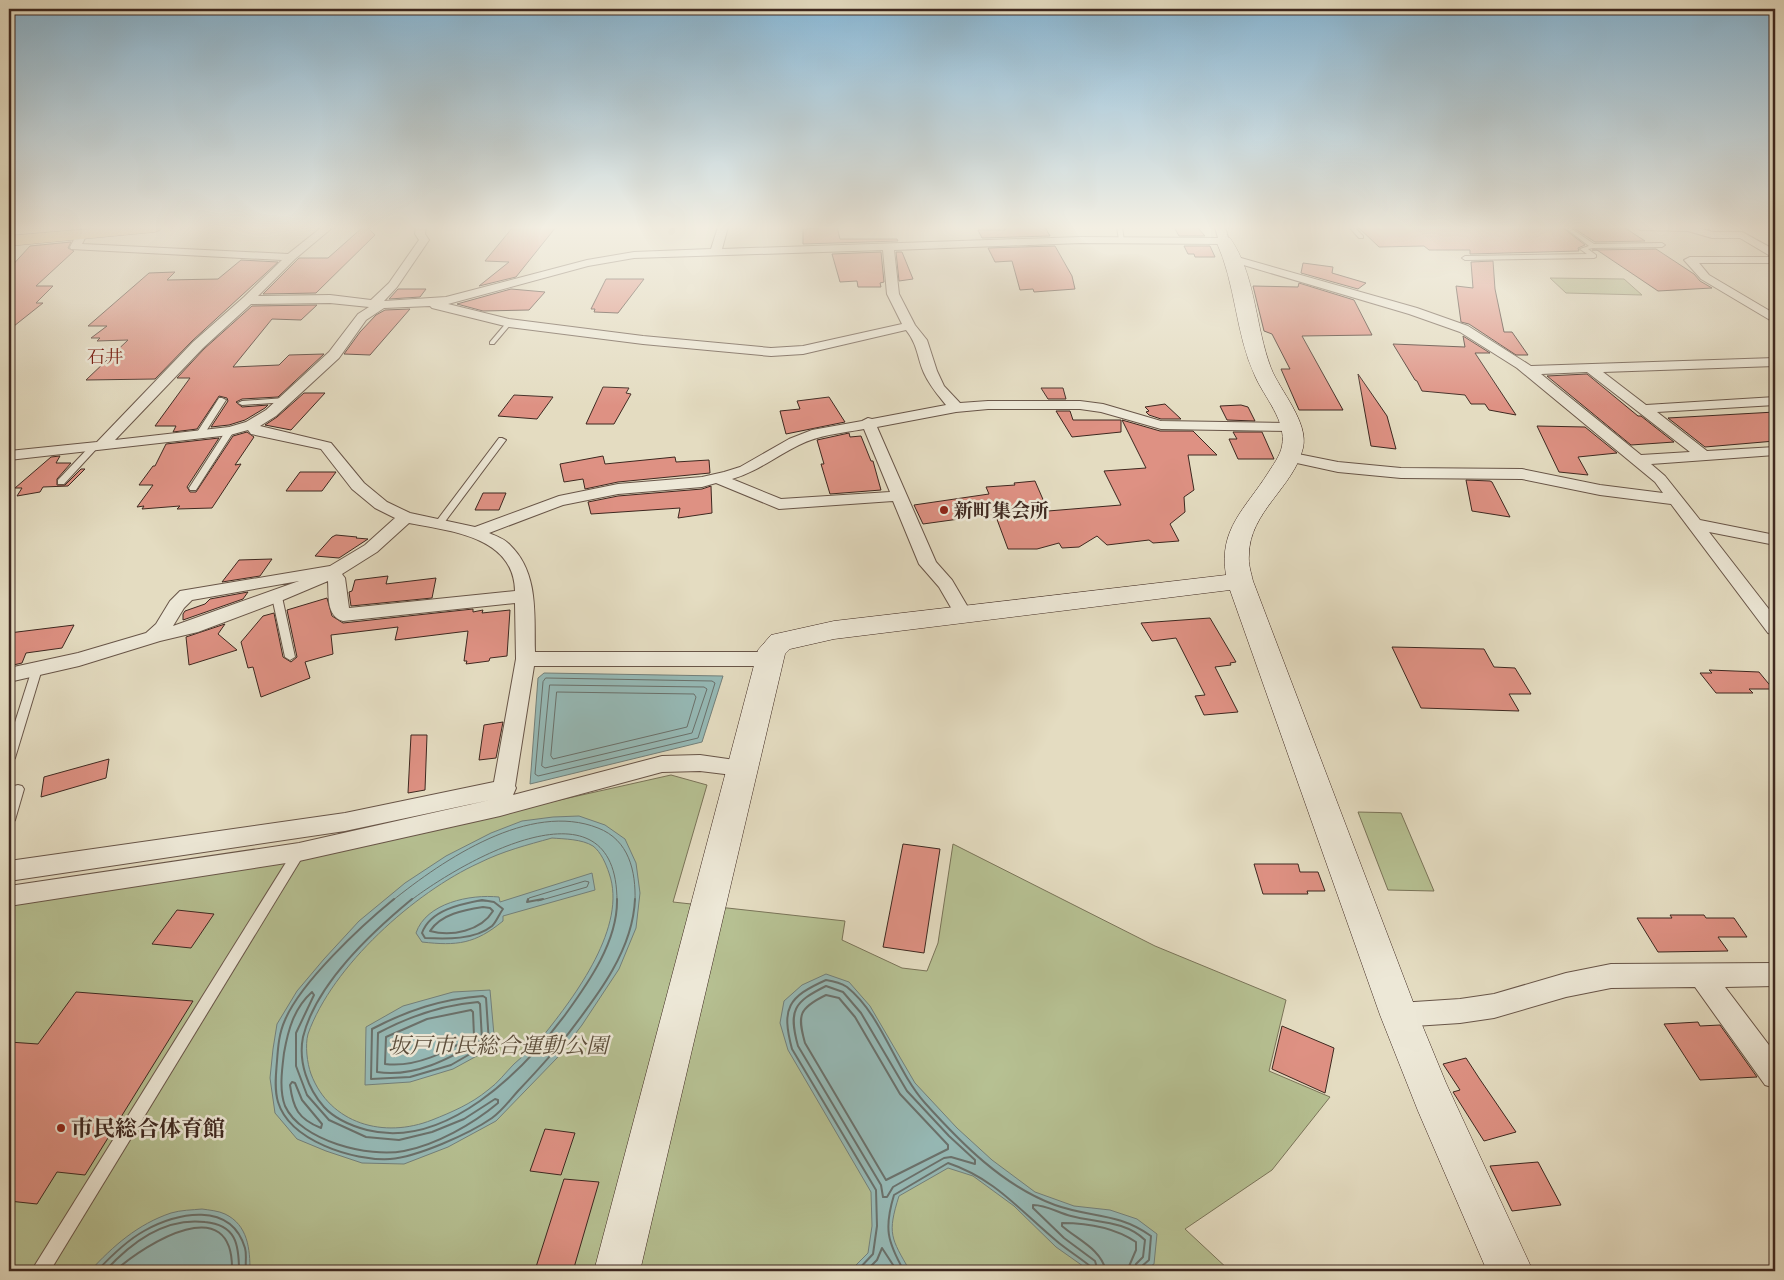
<svg xmlns="http://www.w3.org/2000/svg" width="1784" height="1280" font-family="'IM FELL Great Primer','Noto Serif JP',serif">
<style>
.green{fill:#b6c092;stroke:#7a7459}
.water{fill:#96bab7;stroke:#73807b;fill-rule:evenodd}
.lines{fill:none;stroke-linecap:round;stroke-linejoin:round}
.shore-far1{stroke:#6a716c;stroke-width:1}
.shore{stroke:#6a716c;stroke-width:2}
.building{fill:#de9183;stroke:#3e2820}
.lane-casing{stroke:#685548;stroke-width:2}
.street-casing{stroke:#685548;stroke-width:2}
.secondary-casing{stroke:#3e2820;stroke-width:1}
.primary-casing{stroke:#3e2820;stroke-width:1}
.lane{fill:#ede8d7;fill-rule:evenodd}
.street{fill:#ede8d7;fill-rule:evenodd}
.secondary{fill:#ede8d7;fill-rule:evenodd}
.primary{fill:#e2be80;fill-rule:evenodd}
.poi-dot{fill:#8f2418;stroke:#ede8d7;stroke-width:2}
.labels{text-anchor:middle;dominant-baseline:central;stroke-width:5;stroke-linejoin:round;paint-order:stroke}
.far-quarter-label{font-size:18px;fill:#7a1f14;stroke:#ede8d7}
.poi-label{font-size:19px;font-weight:bold;fill:#3e2820;stroke:#ede8d7;text-anchor:start}
.near-park-label{font-size:22px;font-style:italic;fill:#5c4e3c;stroke:#ede8d7}
.near-poi-label{font-size:22px;font-weight:bold;fill:#3e2820;stroke:#ede8d7;text-anchor:start}
</style>
<rect width="100%" height="100%" fill="#e4dcc1"/>
<filter id="stains"><feTurbulence type="fractalNoise" baseFrequency=".004" numOctaves="4"/><feColorMatrix values="0 0 0 0 .2 0 0 0 0 .09 0 0 0 0 .02 0 0 0 .5 -.17"/></filter>
<radialGradient id="worn" r=".72"><stop offset=".6" stop-color="#630" stop-opacity="0"/><stop offset="1" stop-color="#630" stop-opacity=".3"/></radialGradient>
<g class="green">
<path d="M1550 278 1624 279 1642 295 1566 293Z"/>
<path d="M671 775 707 785 673 902 845 921 842 940 902 968 927 971 938 943 953 844 1155 946 1286 1000 1269 1071 1330 1097 1272 1170 1185 1229 1230 1271H9V901L314 855Z"/>
<path d="M1358 812 1401 813 1434 891 1388 890Z"/>
</g>
<g class="water">
<path d="M544 673 723 676 702 742 530 784 538 678Z"/>
<path d="M579 816 605 825 625 839 636 863 640 893 636 928 619 969 582 1025 557 1058 496 1121 448 1147 404 1164 362 1163 326 1151 297 1139 275 1113 270 1078 273 1049 277 1024 297 991 324 959 359 921 405 883 446 856 491 833 522 821 553 817ZM552 838C564 839 582 839 593 846 601 852 606 864 609 873 628 926 575 996 543 1036 535 1046 524 1055 514 1064 505 1073 498 1083 488 1090 471 1104 452 1112 432 1120 384 1139 330 1124 311 1074 307 1063 305 1045 308 1034 332 966 415 892 479 863 503 851 527 845 552 838Z"/>
<path d="M592 873 595 890 503 916V921C475 944 457 946 422 942L416 933C426 903 470 894 499 897L500 902Z"/>
<path d="M826 974 849 982 870 1006 915 1083 957 1128 992 1160 1035 1192 1074 1206 1110 1210 1137 1219 1157 1234 1154 1264 1143 1271H1090L1056 1247 1014 1206 973 1176 948 1168 899 1196C887 1234 891 1238 910 1271H850L868 1253 872 1226 871 1192 788 1050 780 1023 784 1001 802 985Z"/>
<path d="M490 990 495 1046 453 1069 410 1082 365 1085 366 1027 403 1006 453 992Z"/>
<path d="M202 1209C209 1210 219 1211 225 1214 248 1225 250 1249 250 1271H90C113 1246 138 1224 171 1213 181 1210 192 1210 202 1209Z"/>
</g>
<g class="lines">
<g class="shore-far1">
<path d="M546 678 712 681 715 683 698 738 538 776 535 774 543 682Z"/>
<path d="M550 685 704 687 707 689 692 733 545 768 542 766Z"/>
<path d="M557 692 694 694 696 697 687 727 553 759 551 756Z"/>
<path d="M392 901C444 859 530 801 598 828 629 840 636 871 635 901"/>
<path d="M410 901C462 861 617 772 617 901"/>
<path d="M478 901H486"/>
<path d="M528 901 529 898 585 881 589 882 587 887 538 901"/>
</g>
<g class="shore">
<path d="M394 899C361 926 301 982 285 1020 279 1033 278 1047 277 1061 276 1074 274 1089 278 1102 290 1141 353 1161 390 1159 417 1157 469 1134 492 1118 502 1111 510 1100 518 1091 536 1072 553 1054 568 1034 598 995 633 950 635 899"/>
<path d="M412 899C371 933 316 984 303 1037 298 1062 308 1089 324 1107 335 1119 352 1126 367 1130 446 1150 523 1071 565 1015 589 982 618 941 617 899"/>
<path d="M528 899 527 902 543 899"/>
<path d="M482 900 494 902 503 909C499 914 497 921 492 926 475 940 446 939 425 938L422 933C430 910 461 904 482 900Z"/>
<path d="M483 907 490 908 493 911C481 931 451 937 430 931 441 914 464 910 483 907Z"/>
<path d="M826 986 843 992 861 1013 907 1091 949 1136 975 1160V1164L951 1157 944 1158 893 1187 887 1197H883L881 1185 798 1046C788 1010 794 1002 826 986Z"/>
<path d="M312 992 314 995 296 1033V1066L307 1095 329 1120 366 1137 399 1140 432 1132 464 1119 495 1099 498 1100V1103C473 1124 436 1145 404 1151 369 1158 301 1141 285 1106 279 1090 282 1069 284 1053 288 1030 294 1008 312 992Z"/>
<path d="M826 995 839 998 855 1017 900 1094 948 1145V1149L886 1180 805 1043C797 1015 799 1008 826 995Z"/>
<path d="M483 996 486 998 489 1043 451 1065 410 1077 371 1079 372 1029C408 1010 442 999 483 996Z"/>
<path d="M478 1002 480 1004 482 1040C450 1058 415 1078 377 1072L378 1033C410 1016 442 1005 478 1002Z"/>
<path d="M471 1010 473 1012 474 1036C447 1051 417 1068 385 1064L386 1037 427 1019Z"/>
<path d="M292 1082 295 1083 302 1100 322 1124 321 1128C298 1119 293 1108 290 1085Z"/>
<path d="M97 1271C111 1256 126 1241 144 1231 177 1212 231 1201 245 1248 247 1255 245 1263 246 1271"/>
<path d="M105 1271C131 1243 164 1217 205 1222 236 1225 239 1244 239 1271"/>
<path d="M115 1271C146 1243 234 1189 232 1271"/>
<path d="M857 1271 873 1254 877 1226 876 1190 792 1049C781 1008 788 997 826 980 833 981 841 983 847 987 882 1015 895 1069 925 1103 961 1143 1003 1186 1055 1205 1091 1218 1117 1212 1151 1236L1149 1260 1142 1266 1141 1271"/>
<path d="M866 1271 877 1260 882 1248 897 1271"/>
<path d="M904 1271C887 1241 884 1228 894 1195L948 1163C996 1179 1021 1212 1059 1243 1069 1251 1080 1258 1090 1266L1092 1271"/>
<path d="M1098 1271 1095 1261 1064 1238 1033 1208V1205C1047 1205 1058 1213 1071 1216 1097 1223 1124 1220 1145 1240L1143 1257 1136 1264 1134 1271"/>
<path d="M1106 1271C1101 1249 1078 1240 1062 1226V1223C1087 1223 1115 1228 1136 1242V1250L1127 1271"/>
</g>
</g>
<g class="building">
<path d="M363 227H367L375 235 316 293 263 294 299 258H328Z"/>
<path d="M513 227H556L516 277 479 286 509 262 485 261Z"/>
<path d="M819 227H837L840 239H897L898 241 803 244V229L819 228Z"/>
<path d="M1005 227H1045L1050 236 982 238 978 230H1005Z"/>
<path d="M1174 227 1198 228 1205 236H1179Z"/>
<path d="M1358 227H1562L1585 245 1578 248 1579 251 1470 254V250H1429L1424 246 1379 247Z"/>
<path d="M1572 227 1625 228 1645 241 1595 242Z"/>
<path d="M71 242 68 248 74 251 36 286H53L36 303H43L9 330V269L30 246Z"/>
<path d="M1055 246 1072 276 1075 289 1034 292 1033 289 1020 290 1012 261 995 262 988 248Z"/>
<path d="M1184 246H1210L1215 257H1195L1194 254H1188Z"/>
<path d="M1656 249 1694 274 1700 281 1712 288 1658 291 1597 250H1592Z"/>
<path d="M881 252 884 282 880 283 881 287H858L857 281 840 282 832 254Z"/>
<path d="M896 252H902L913 279 899 281Z"/>
<path d="M241 260 278 262 192 341 155 379 86 380 128 340 97 341 100 338H91L107 326H88L149 273 175 272 167 280 218 279Z"/>
<path d="M1493 261 1495 289 1504 332H1512L1528 355H1516L1469 324 1461 322 1456 286 1473 288 1471 262Z"/>
<path d="M1303 263 1333 267 1332 273 1366 283 1358 289 1301 273Z"/>
<path d="M606 279H644L618 313 594 312 595 309H591Z"/>
<path d="M1299 283 1354 300 1372 335 1302 336 1343 410H1299L1281 369H1290L1272 334 1264 331 1253 286 1298 287Z"/>
<path d="M398 289H426L420 297 389 299Z"/>
<path d="M511 289 545 292 529 310 483 311 457 304Z"/>
<path d="M317 305 301 320 272 319 233 367 279 365 289 355 324 354 278 397 242 399 236 402 242 407 268 405 265 408 245 420 229 425 211 427 228 401 227 398 219 396 197 429 173 432 176 426H155L190 378H177L204 349 252 306Z"/>
<path d="M410 309 370 355 344 354 360 332 376 315 385 310Z"/>
<path d="M1463 336 1490 353H1475L1516 415 1489 410 1485 404H1471L1465 395 1422 391 1417 381 1415 380 1393 344 1465 347Z"/>
<path d="M1358 374 1387 416 1396 449 1371 446Z"/>
<path d="M1587 374 1638 416H1641L1674 442 1631 445 1547 376Z"/>
<path d="M603 387 629 388 626 393 631 394 614 424H586Z"/>
<path d="M1041 388H1063L1066 399H1048Z"/>
<path d="M304 393H325L291 430 265 425 277 417Z"/>
<path d="M514 395 553 397 537 419 498 416Z"/>
<path d="M829 397 845 422 786 434 780 411 800 409 797 401Z"/>
<path d="M1165 404 1181 419H1161L1149 415 1146 412 1149 411 1145 407Z"/>
<path d="M1241 405 1248 407 1255 421 1227 420 1220 406Z"/>
<path d="M1056 411H1070L1073 420H1121V432L1072 437Z"/>
<path d="M1775 412V441L1705 447 1668 418Z"/>
<path d="M1122 420 1160 431H1193L1217 455H1188L1194 490 1184 497 1185 512 1170 524 1179 541 1153 543 1149 540 1107 545 1097 536 1079 547 1062 548 1059 543 1037 549H1008L995 514 923 524 914 505 989 494 986 487 1015 485 1014 483 1035 481 1048 511 1121 505 1104 471 1146 468Z"/>
<path d="M1537 426 1585 427 1617 453 1578 457 1588 475 1559 472Z"/>
<path d="M247 432 254 437 235 465 241 464 212 508 177 509 180 506 142 509 144 506 137 507 153 485H139L153 466H155L166 444 219 438 187 487 190 492H196L233 436Z"/>
<path d="M1233 432H1262L1274 459H1238L1229 439H1237Z"/>
<path d="M849 433 850 437 861 436 871 461H873L881 490 830 494 821 464H824L817 440Z"/>
<path d="M60 456 56 463H71L57 479V485H65L81 469H85L68 486 43 487 40 492 17 496 22 488H15L51 457Z"/>
<path d="M603 456 605 464 675 457 676 462 709 460 710 473 618 482 585 489 583 479 564 482 560 464Z"/>
<path d="M300 472H336L322 491H286Z"/>
<path d="M1466 480 1490 481 1492 482 1510 517 1472 511Z"/>
<path d="M711 486 712 513 678 518 680 508 591 514 588 502 618 496 702 489Z"/>
<path d="M483 493H506L499 510H475Z"/>
<path d="M336 535 357 537 356 538 368 539 339 558 315 556 332 537Z"/>
<path d="M272 559 260 576 222 582 239 560Z"/>
<path d="M388 576 386 584 436 578 432 598 351 606 349 592 352 591 355 580Z"/>
<path d="M248 592 243 599 183 620V614L185 611 205 604 210 599Z"/>
<path d="M327 598 332 616 343 623 473 609V612L483 610 482 613 510 610 507 656 490 658 489 661 466 664 467 661H464L468 631 395 640 398 627 331 635 333 654 305 662 310 678 261 697 253 667 248 668 241 642 263 616 274 613 283 657 291 662 297 657 287 610Z"/>
<path d="M1210 618 1236 662 1230 663 1231 665 1215 667 1238 712 1204 715 1195 696 1205 695 1176 638 1152 641 1141 623Z"/>
<path d="M225 624 218 634 237 650 189 665 186 637Z"/>
<path d="M74 625 62 648 26 653 22 663 9 666V633Z"/>
<path d="M1392 647 1484 649 1494 667 1515 668 1531 694H1509L1519 711 1421 708Z"/>
<path d="M1709 670 1759 672 1773 689H1749L1753 693H1716L1700 673H1712Z"/>
<path d="M503 722 496 758 479 760 484 725Z"/>
<path d="M411 735H427L425 790 408 793Z"/>
<path d="M109 759 106 778 41 797 44 777Z"/>
<path d="M903 844 940 849 924 953 883 947Z"/>
<path d="M1254 864H1298L1300 872H1318L1325 891H1307L1308 894H1263Z"/>
<path d="M177 910 214 914 191 948 152 944Z"/>
<path d="M1670 915H1704L1706 918H1734L1747 937H1718L1728 951 1658 952 1637 918H1672Z"/>
<path d="M76 992 193 1001 85 1175 57 1172 37 1204 9 1201V1042L38 1044Z"/>
<path d="M1698 1022 1700 1026 1720 1025 1757 1077 1700 1080 1664 1024Z"/>
<path d="M1282 1026 1334 1048 1325 1093 1272 1069Z"/>
<path d="M1466 1058 1479 1078 1516 1132 1484 1141 1453 1092 1460 1090 1443 1064Z"/>
<path d="M545 1129 575 1133 561 1175 530 1171Z"/>
<path d="M1538 1162 1561 1205 1512 1211 1490 1166Z"/>
<path d="M564 1179 599 1182 573 1271 536 1267Z"/>
</g>
<g class="lines">
<g class="lane-casing">
<g id="lane">
<path d="M1117 227H1122L1124 241 1119 240Z"/>
<path d="M1349 227H1354L1363 236V238H1359Z"/>
<path d="M1564 227H1569L1594 244 1662 243 1665 245 1662 247 1593 248 1588 249 1596 255V257L1594 258 1465 260 1462 258 1465 256 1587 254 1580 249 1589 246Z"/>
<path d="M507 322 512 323 494 344H490V342Z"/>
<path d="M219 398H222L226 400 203 436H197L196 434Z"/>
<path d="M285 398 289 400 288 402 242 405 238 403 242 401Z"/>
<path d="M227 429H230L234 431 196 490H190L189 488Z"/>
<path d="M499 438H502L506 440 441 527H435L434 525 435 523Z"/>
<path d="M92 444H95L99 446 64 484H58V480Z"/>
<path d="M277 594 282 597 295 657 290 660 285 657 272 597Z"/>
<path d="M37 665 42 669 15 758 13 761 9 762V741L32 669Z"/>
<path d="M18 785 22 786 24 789 15 820 13 823 9 825V801L14 786Z"/>
<path d="M299 847 303 848 305 852 303 856 50 1271H33L35 1265 295 848Z"/>
</g>
</g>
<g class="street-casing">
<g id="street">
<path d="M322 227H333L295 259 258 296 330 295 371 300 389 283 419 240 415 234 416 227H426L425 234 429 240 397 287 384 301 446 297 587 260 634 252 711 249 718 227H728L722 249 1081 237 1218 238 1215 227H1225L1229 241 1224 244 1081 243 894 250 899 294 915 325 927 340 937 371 944 386 960 403 988 401H1080L1103 404 1161 421 1291 423 1296 424 1298 427 1296 430 1291 431 1161 429 1101 412 1080 409H988L956 412 877 427 936 562 952 580 972 614 969 618 963 620 957 618 939 587 919 564 893 501 779 509 716 483 702 487 618 494 563 505 489 533C496 536 505 539 510 545 539 573 534 615 535 652H769L776 654 779 659 776 664 769 666H534L515 786 516 788 513 795 662 756 700 755 749 762 752 768 749 774 741 776 700 771 662 772 500 816 299 861 9 906V886L299 843 490 800 345 831 9 881V861L345 813 494 782 516 659 515 603 343 621C326 616 329 596 328 581L283 600 198 632 160 641 79 666 9 682V668L78 653 146 633 156 624 170 601 180 591 330 566 365 545 395 518 375 508 352 489 321 449 251 434 248 430 230 435 9 460V451L97 442 193 342 244 297 282 260 71 249 70 247 78 232H86L87 234 82 244 288 254ZM883 250 887 294 902 324 803 346 771 348 643 336 509 319 448 304 588 266 634 258ZM330 303 369 307 358 314 329 352 266 410 246 422 229 427 115 440 203 348 251 304ZM430 306 432 308 509 327 643 344 771 356 803 354 906 330C918 345 917 357 924 373 930 386 938 395 946 405L872 419 868 418 862 421 812 430 789 439 740 467 724 472 702 477 618 484 559 496 475 527 410 513 387 502 364 483 331 443 260 426 276 416 339 358 366 320 384 308ZM864 429 890 492 781 499 732 479C757 472 776 456 799 445 819 435 842 433 864 429ZM409 523C449 531 514 536 515 591L349 608 345 578 342 574 377 552ZM299 581 173 626 184 608 192 600Z"/>
<path d="M1635 227H1695L1713 232H1742L1775 250V263H1699L1709 275 1775 314V323L1701 279 1684 260 1690 257H1772L1740 238H1712L1688 231 1640 230Z"/>
<path d="M1234 256 1417 308 1468 326 1531 366 1775 358V366L1603 372 1646 405 1775 397V405L1657 412 1707 451 1775 447V455L1651 464 1665 476 1700 520 1775 535V545L1709 532 1775 617V635L1768 633 1671 504 1600 495 1522 479 1401 478 1338 472 1283 460 1280 457 1283 454 1288 452 1338 462 1401 468 1522 469 1600 485 1663 493 1655 482 1517 368 1460 332 1409 314 1230 261 1228 259ZM1587 372 1690 452 1641 455 1541 374Z"/>
<path d="M1775 963V986L1725 987 1775 1053V1088L1765 1085 1695 987 1611 988 1566 997 1494 1018 1460 1023 1399 1027 1390 1024 1386 1015 1390 1006 1399 1003 1460 999 1494 994 1566 973 1611 964Z"/>
</g>
</g>
<g class="secondary-casing">
<g id="secondary">
<path d="M9 227H19L14 232 9 234Z"/>
<path d="M1224 236 1230 238C1256 275 1255 326 1271 368 1280 391 1309 422 1303 448 1294 487 1249 512 1249 555 1248 564 1251 572 1253 581L1418 1015 1446 1083 1533 1271H1487L1418 1111 1380 1015 1230 590 834 639 790 649 785 654 640 1271H594L758 650 771 635 834 621 1226 575C1218 529 1246 508 1268 473 1273 465 1280 456 1282 446 1287 421 1264 397 1255 376 1235 333 1236 284 1216 241L1218 238Z"/>
</g>
</g>
<g class="primary-casing">
<path id="primary" d="M111 227H163L160 230 155 232 9 246V236Z"/>
</g>
<use href="#lane" class="lane"/>
<use href="#street" class="street"/>
<use href="#secondary" class="secondary"/>
<use href="#primary" class="primary"/>
</g>
<linearGradient id="sky" x2="0" y2="1"><stop stop-color="#87b6d4"/><stop offset="0.56" stop-color="#f3efe3"/><stop offset="1" stop-color="#f3efe3" stop-opacity="0"/></linearGradient>
<rect width="1784" height="406" fill="url(#sky)"/>
<g class="poi-dot">
<circle cx="944" cy="510" r="5"/>
<circle cx="61" cy="1128" r="5"/>
</g>
<g class="labels">
<g class="far-quarter-label">
<text x="105" y="357">石井</text>
</g>
<g class="poi-label">
<text x="954" y="510">新町集会所</text>
</g>
<g class="near-park-label">
<text x="498" y="1045">坂戸市民総合運動公園</text>
</g>
<g class="near-poi-label">
<text x="71" y="1128">市民総合体育館</text>
</g>
</g>
<rect width="1784" height="1280" fill="none" stroke="#e4dcc1" stroke-width="30"/>
<rect x="10" y="10" width="1764" height="1260" fill="none" stroke="#3e2820" stroke-width="2.5"/>
<rect x="15" y="15" width="1754" height="1250" fill="none" stroke="#3e2820"/>
<rect width="100%" height="100%" filter="url(#stains)"/>
<rect width="100%" height="100%" fill="url(#worn)"/>
</svg>
